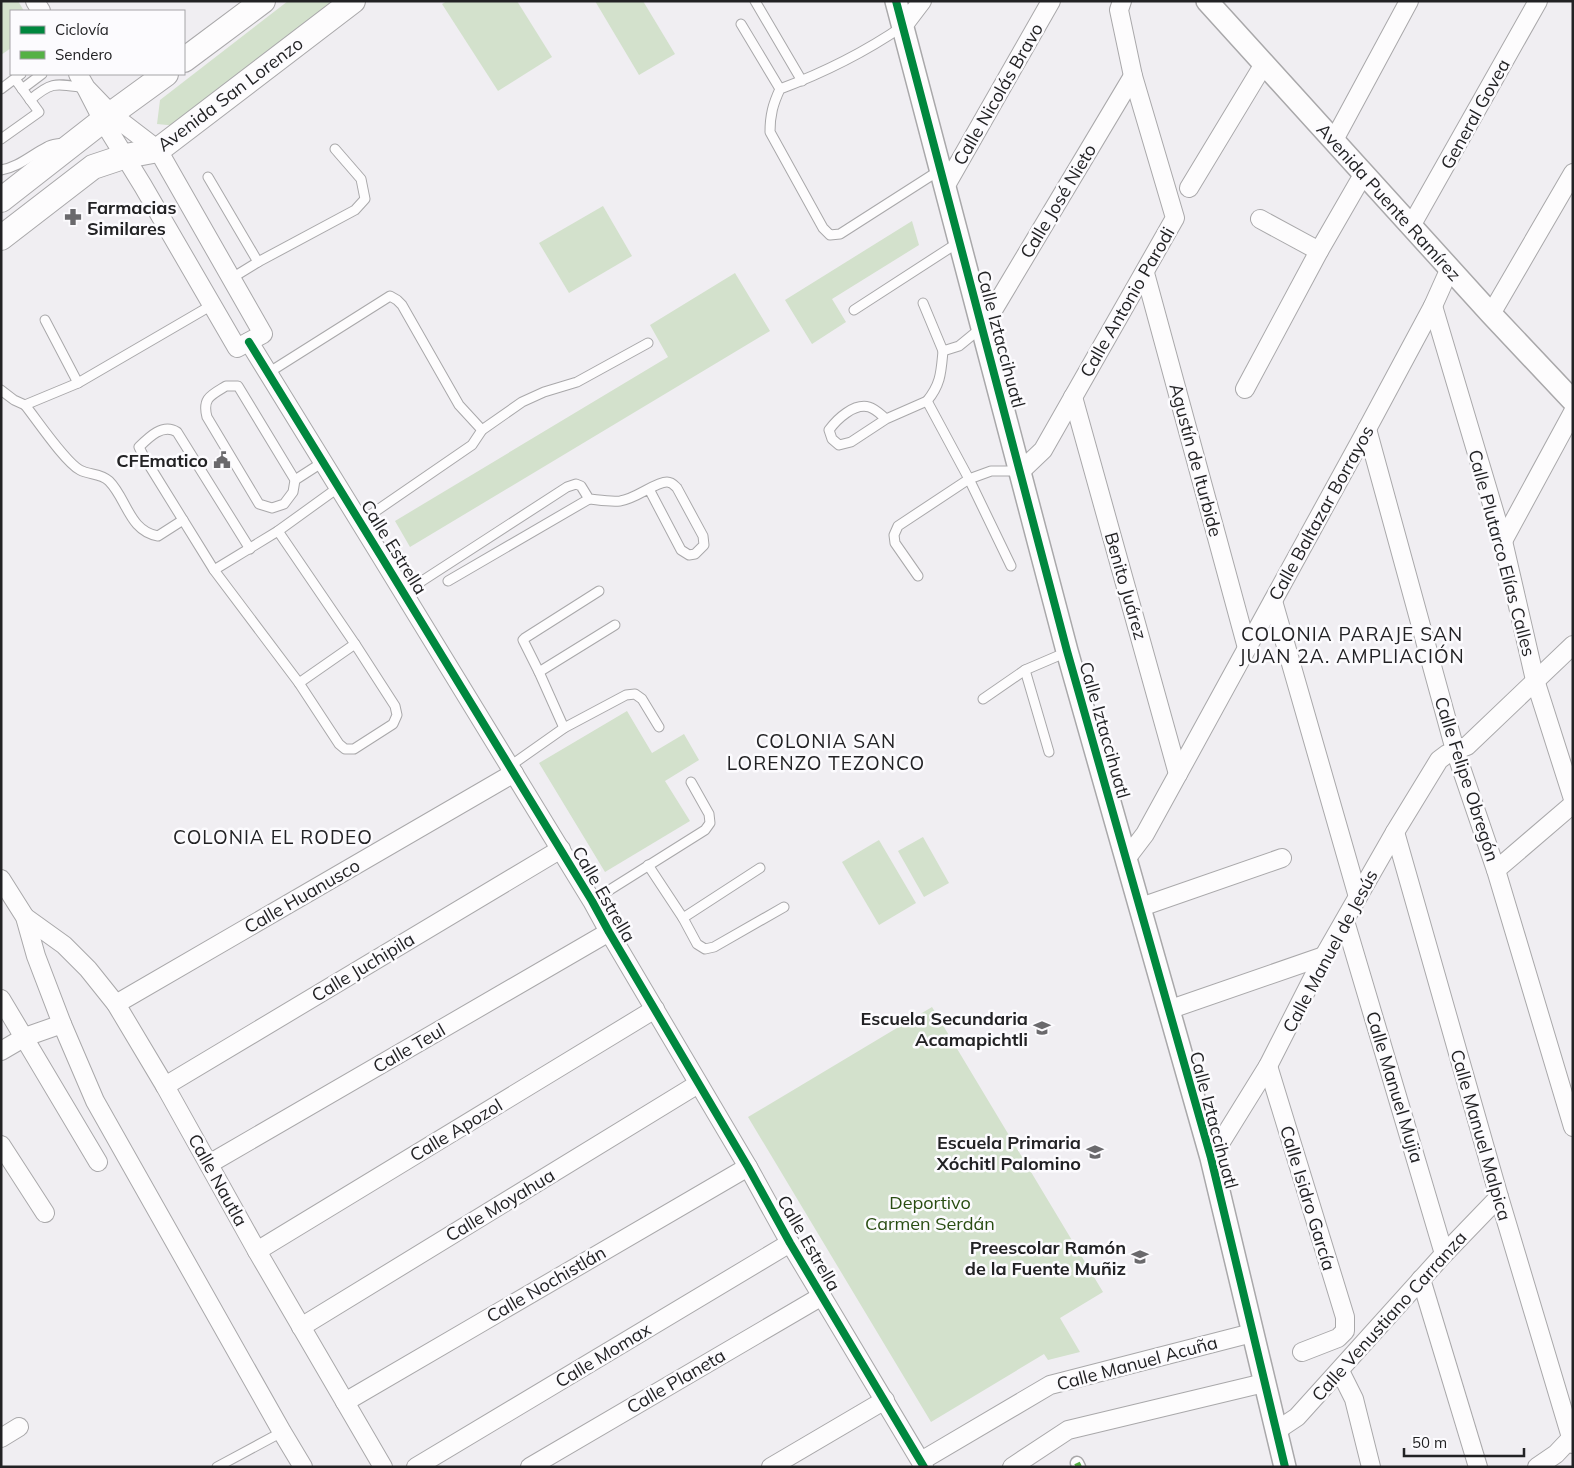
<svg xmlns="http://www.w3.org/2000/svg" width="1574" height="1468" font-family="Mulish,sans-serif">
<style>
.green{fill:#d3e1cc}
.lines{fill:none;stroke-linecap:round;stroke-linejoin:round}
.service-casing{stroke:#a9a8aa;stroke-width:11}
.pedestrian-casing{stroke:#a9a8aa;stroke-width:15}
.minor-casing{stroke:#a9a8aa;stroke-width:20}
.tertiary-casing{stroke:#a9a8aa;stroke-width:24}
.secondary-casing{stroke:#a9a8aa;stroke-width:26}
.service{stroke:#fdfcfd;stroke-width:9}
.pedestrian{stroke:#fdfcfd;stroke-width:12}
.minor{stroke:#fdfcfd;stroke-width:18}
.tertiary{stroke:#fdfcfd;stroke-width:21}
.secondary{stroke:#fdfcfd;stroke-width:24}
.quiet{stroke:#55b145;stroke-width:6;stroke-dasharray:12 6;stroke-linecap:butt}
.cycleway-casing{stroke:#fcfbfe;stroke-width:11}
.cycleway{stroke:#00873e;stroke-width:8}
.labels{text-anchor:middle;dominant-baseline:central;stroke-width:5;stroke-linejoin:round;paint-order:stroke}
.street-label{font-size:18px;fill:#222224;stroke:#fcfbfe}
.poi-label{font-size:18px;font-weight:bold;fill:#222224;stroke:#fcfbfe;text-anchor:end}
.park-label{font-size:18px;fill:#294d12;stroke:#fcfbfe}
.neighbourhood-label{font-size:19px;letter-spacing:1px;fill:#222224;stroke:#fcfbfe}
</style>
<rect width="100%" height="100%" fill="#f0eef2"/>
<g class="green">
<path d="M1 1H18L24 11H11V48L1 55Z"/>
<path d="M288 1H344L178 126 157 124 160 100Z"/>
<path d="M447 1H517L552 57 498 91 442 4Z"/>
<path d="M595 1H643L675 54 639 75Z"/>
<path d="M603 206 632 256 569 293 539 243Z"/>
<path d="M912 221 919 245 832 299 846 322 812 344 785 300Z"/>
<path d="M735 273 770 331 410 547 395 521 668 357 650 325Z"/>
<path d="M627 711 652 753 684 734 699 760 665 781 690 821 605 872 539 763Z"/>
<path d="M923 837 949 883 924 897 898 851Z"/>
<path d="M879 840 916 903 879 925 842 862Z"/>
<path d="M932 1007 1103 1292 1060 1318 1080 1352 1048 1360 1044 1354 931 1422 748 1117Z"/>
</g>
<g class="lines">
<g class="service-casing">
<g id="service">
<path d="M755 1 802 81"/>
<path d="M741 24 780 89"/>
<path d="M903 26C865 52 823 73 780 89 773 104 770 115 770 132L823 228 830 235 840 234 940 170"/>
<path d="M1 89 21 74"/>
<path d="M22 89 42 74"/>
<path d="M30 100C53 80 57 84 86 88"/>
<path d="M1 139 39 112 15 79"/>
<path d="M1 170C19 167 31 155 47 147 51 144 58 144 62 143"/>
<path d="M208 177 258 262"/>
<path d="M232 278 258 262 355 210 365 199 361 179 335 149"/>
<path d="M923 303 943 351 959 346 981 328"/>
<path d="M854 310 959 242"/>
<path d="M45 320 78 383"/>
<path d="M268 373 390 296 397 300 402 305 459 405 482 430"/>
<path d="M226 386H238L295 480 293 492 284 504 272 508 259 504 207 417C202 398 211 395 226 386Z"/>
<path d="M1 390 14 400 25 405 78 383 212 305"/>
<path d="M927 401C941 384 941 372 943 351"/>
<path d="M25 405C37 420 65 462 80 470 89 475 101 473 109 481 127 499 129 531 158 536L183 520"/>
<path d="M886 419 851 442 839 445 832 439 829 430C837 419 854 403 869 407 876 409 881 415 886 419L927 401 969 479 1011 566"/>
<path d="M295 480 323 462"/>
<path d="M360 522 472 445 482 430 522 402 544 392 577 382 648 343"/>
<path d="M250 549 177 432C163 423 149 437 139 447L144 457 214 570 299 683 339 744 345 749H354L393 724 397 715 395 706 355 644 278 531"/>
<path d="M214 570 278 531 339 487"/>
<path d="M918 576 895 543 894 535 898 526 969 479 991 471H1021"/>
<path d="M448 581 589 499"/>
<path d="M406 594 422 581 567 487 576 484 581 486 589 499C599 500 610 502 620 501 636 499 655 482 667 482 672 482 674 485 677 488L703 536 704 545 695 554 689 555 681 550 649 489"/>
<path d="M1025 670 1049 752"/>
<path d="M539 672 615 625"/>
<path d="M299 683 355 644"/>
<path d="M983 699 1025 670 1067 652"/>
<path d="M564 728 539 672 523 640 525 638 599 591"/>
<path d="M510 766 564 728 626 695 635 694 642 699 659 727"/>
<path d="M648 865 683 918 760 868"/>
<path d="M592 901 705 830 710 823 709 814 691 782"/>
<path d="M683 918 697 944 705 949 714 947 784 907"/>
<path d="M217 1467 282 1432"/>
</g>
</g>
<g class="pedestrian-casing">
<path id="pedestrian" d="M1077 1463 1079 1467"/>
</g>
<g class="minor-casing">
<g id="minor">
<path d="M35 1 41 11"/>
<path d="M903 26 922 1"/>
<path d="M78 74 86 88 111 114 158 150 263 334 237 348 143 186 103 121 86 88"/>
<path d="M1334 140 1409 1"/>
<path d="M945 187 1051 1"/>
<path d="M1189 188 1264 64"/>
<path d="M1260 219 1319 251"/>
<path d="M1411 226 1538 1"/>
<path d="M1145 273 1247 648"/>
<path d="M1433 306 1503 541 1535 680 1573 799"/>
<path d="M1491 314 1573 173"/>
<path d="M983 327 1133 76"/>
<path d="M249 342C364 528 478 714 592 901L609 932 748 1167 790 1243 924 1467"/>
<path d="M1245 389 1319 251 1364 173"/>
<path d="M1073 397 1178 774"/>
<path d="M1367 429 1455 750 1496 870 1573 1127"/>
<path d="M1021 471 1043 450 1175 218 1133 76 1119 10 1122 1"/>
<path d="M1503 541 1573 412"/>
<path d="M1273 601 1358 897"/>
<path d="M1395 832 1499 1197 1573 1444"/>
<path d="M1126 859 1145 834 1178 774 1367 429 1433 306 1450 268"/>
<path d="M1496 870 1573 804"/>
<path d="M1 879 25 917 36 956 62 1024 95 1101 282 1432 303 1467"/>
<path d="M1141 907 1282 858"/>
<path d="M25 917 64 945 88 969 116 1004 165 1086 257 1251 383 1467"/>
<path d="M1345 921 1444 1254"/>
<path d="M1 999 98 1162"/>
<path d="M116 1004 514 773"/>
<path d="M1168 1010 1324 956"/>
<path d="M1 1051 25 1037 62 1024"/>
<path d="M1268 1066 1345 1317V1331L1338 1338 1302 1352"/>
<path d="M165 1086 561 849"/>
<path d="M1 1145 45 1213"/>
<path d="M1211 1158 1268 1066 1324 956 1395 832 1439 760 1447 754 1467 746 1573 645"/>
<path d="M209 1164 609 932"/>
<path d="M257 1251 655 1009"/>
<path d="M1421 1279 1478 1467"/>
<path d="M301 1327 698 1084"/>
<path d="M1340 1371 1354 1399 1371 1467"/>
<path d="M345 1402 748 1167"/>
<path d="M1276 1431 1297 1417 1444 1254 1499 1197"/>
<path d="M1 1438 19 1427"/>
<path d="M921 1461 1050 1385 1252 1333"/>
<path d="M416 1467 790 1243"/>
<path d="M530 1467 822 1296"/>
<path d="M771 1467 885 1400"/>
<path d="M1012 1467 1068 1430 1264 1383"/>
<path d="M1537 1467 1556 1454 1573 1436"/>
</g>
</g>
<g class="tertiary-casing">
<g id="tertiary">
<path d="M896 1 1067 651 1211 1158 1285 1467"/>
<path d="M1207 1 1491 314 1573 401"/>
</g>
</g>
<g class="secondary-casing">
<g id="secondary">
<path d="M184 60 263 1"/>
<path d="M1 200 111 114 166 74"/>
<path d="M1 238 93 167 126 156 158 150 353 1"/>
</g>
</g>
<use href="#service" class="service"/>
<use href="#pedestrian" class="pedestrian"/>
<use href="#minor" class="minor"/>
<use href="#tertiary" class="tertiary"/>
<use href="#secondary" class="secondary"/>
<path class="quiet" d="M1077 1463 1079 1467"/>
<g class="cycleway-casing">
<g id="cycleway">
<path d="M896 1 1067 651 1211 1158 1285 1467"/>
<path d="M249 342C364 528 478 714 592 901L609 932 748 1167 790 1243 924 1467"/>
</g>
</g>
<use href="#cycleway" class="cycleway"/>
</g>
<defs>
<g id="pharmacy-bare" transform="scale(1.35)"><path d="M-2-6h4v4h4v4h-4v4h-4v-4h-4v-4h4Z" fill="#6a696c" stroke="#fcfbfe" stroke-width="2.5" paint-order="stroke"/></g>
<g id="civic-bare" transform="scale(1.35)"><path d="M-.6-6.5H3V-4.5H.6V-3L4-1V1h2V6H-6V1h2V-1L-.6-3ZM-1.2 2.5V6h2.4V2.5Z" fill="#6a696c" stroke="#fcfbfe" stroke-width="2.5" paint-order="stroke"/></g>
<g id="school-bare" transform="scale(1.35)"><path d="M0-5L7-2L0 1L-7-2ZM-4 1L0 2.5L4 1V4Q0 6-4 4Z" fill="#6a696c" stroke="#fcfbfe" stroke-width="2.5" paint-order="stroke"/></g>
</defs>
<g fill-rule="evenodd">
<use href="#pharmacy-bare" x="73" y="217"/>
<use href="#civic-bare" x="222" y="460"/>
<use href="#school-bare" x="1042" y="1028"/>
<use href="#school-bare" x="1095" y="1152"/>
<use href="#school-bare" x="1140" y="1257"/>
</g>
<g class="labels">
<g class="street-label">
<text transform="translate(230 94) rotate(-37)">Avenida San Lorenzo</text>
<text transform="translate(998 94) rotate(-60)">Calle Nicolás Bravo</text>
<text transform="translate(1475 114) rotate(-61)">General Govea</text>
<text transform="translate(1058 201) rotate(-59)">Calle José Nieto</text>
<text transform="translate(1389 202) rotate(48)">Avenida Puente Ramírez</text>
<text transform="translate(1127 302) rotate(-60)">Calle Antonio Parodi</text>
<text transform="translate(1001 339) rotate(75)">Calle Iztaccihuatl</text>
<text transform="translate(1196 460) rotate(75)">Agustín de Iturbide</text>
<text transform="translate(1321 513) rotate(-61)">Calle Baltazar Borrayos</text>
<text transform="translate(394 547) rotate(58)">Calle Estrella</text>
<text transform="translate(1502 553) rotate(75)">Calle Plutarco Elías Calles</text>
<text transform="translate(1126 586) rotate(74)">Benito Juárez</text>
<text transform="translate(1105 730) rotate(74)">Calle Iztaccihuatl</text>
<text transform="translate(1467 779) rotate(72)">Calle Felipe Obregón</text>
<text transform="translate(604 894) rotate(60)">Calle Estrella</text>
<text transform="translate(302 896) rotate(-30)">Calle Huanusco</text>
<text transform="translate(1330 951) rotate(-62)">Calle Manuel de Jesús</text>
<text transform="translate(363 967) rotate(-31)">Calle Juchipila</text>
<text transform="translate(409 1048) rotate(-30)">Calle Teul</text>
<text transform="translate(1395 1087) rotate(73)">Calle Manuel Mujia</text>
<text transform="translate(1214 1120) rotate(75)">Calle Iztaccihuatl</text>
<text transform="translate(456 1130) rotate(-31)">Calle Apozol</text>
<text transform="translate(1481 1135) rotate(74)">Calle Manuel Malpica</text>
<text transform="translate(218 1180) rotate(61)">Calle Nautla</text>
<text transform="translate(1308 1198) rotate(73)">Calle Isidro García</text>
<text transform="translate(500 1205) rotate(-31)">Calle Moyahua</text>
<text transform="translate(809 1243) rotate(60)">Calle Estrella</text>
<text transform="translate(546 1284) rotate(-30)">Calle Nochistlán</text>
<text transform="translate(1389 1316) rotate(-48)">Calle Venustiano Carranza</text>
<text transform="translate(603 1355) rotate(-31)">Calle Momax</text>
<text transform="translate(1137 1363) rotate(-15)">Calle Manuel Acuña</text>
<text transform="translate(676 1381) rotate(-30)">Calle Planeta</text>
</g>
<g class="poi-label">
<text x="87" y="207" text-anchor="start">Farmacias<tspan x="87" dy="21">Similares</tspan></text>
<text x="208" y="460">CFEmatico</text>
<text x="1028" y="1018">Escuela Secundaria<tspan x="1028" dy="21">Acamapichtli</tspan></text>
<text x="1081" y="1142">Escuela Primaria<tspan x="1081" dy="21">Xóchitl Palomino</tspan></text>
<text x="1126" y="1247">Preescolar Ramón<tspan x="1126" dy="21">de la Fuente Muñiz</tspan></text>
</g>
<g class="park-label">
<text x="930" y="1202">Deportivo<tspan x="930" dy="21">Carmen Serdán</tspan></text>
</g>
<g class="neighbourhood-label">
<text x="1352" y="634">COLONIA PARAJE SAN<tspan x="1352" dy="22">JUAN 2A. AMPLIACIÓN</tspan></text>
<text x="826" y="741">COLONIA SAN<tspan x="826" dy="22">LORENZO TEZONCO</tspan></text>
<text x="273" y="837">COLONIA EL RODEO</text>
</g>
</g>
<rect width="1574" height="1468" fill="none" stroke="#222224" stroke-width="5"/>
<rect x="10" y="10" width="175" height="65" fill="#fcfbfe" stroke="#a5a4a7"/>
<rect x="20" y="26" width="25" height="8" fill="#00873e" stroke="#a5a4a7"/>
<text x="55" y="35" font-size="15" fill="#222224">Ciclovía</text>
<rect x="20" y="51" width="25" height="8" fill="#55b145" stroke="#a5a4a7"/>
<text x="55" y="60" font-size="15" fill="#222224">Sendero</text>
<path d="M1404 1448v8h120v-8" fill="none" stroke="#222224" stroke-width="2.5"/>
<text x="1412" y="1448" font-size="15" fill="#222224" stroke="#fcfbfe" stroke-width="4" paint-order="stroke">50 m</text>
</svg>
